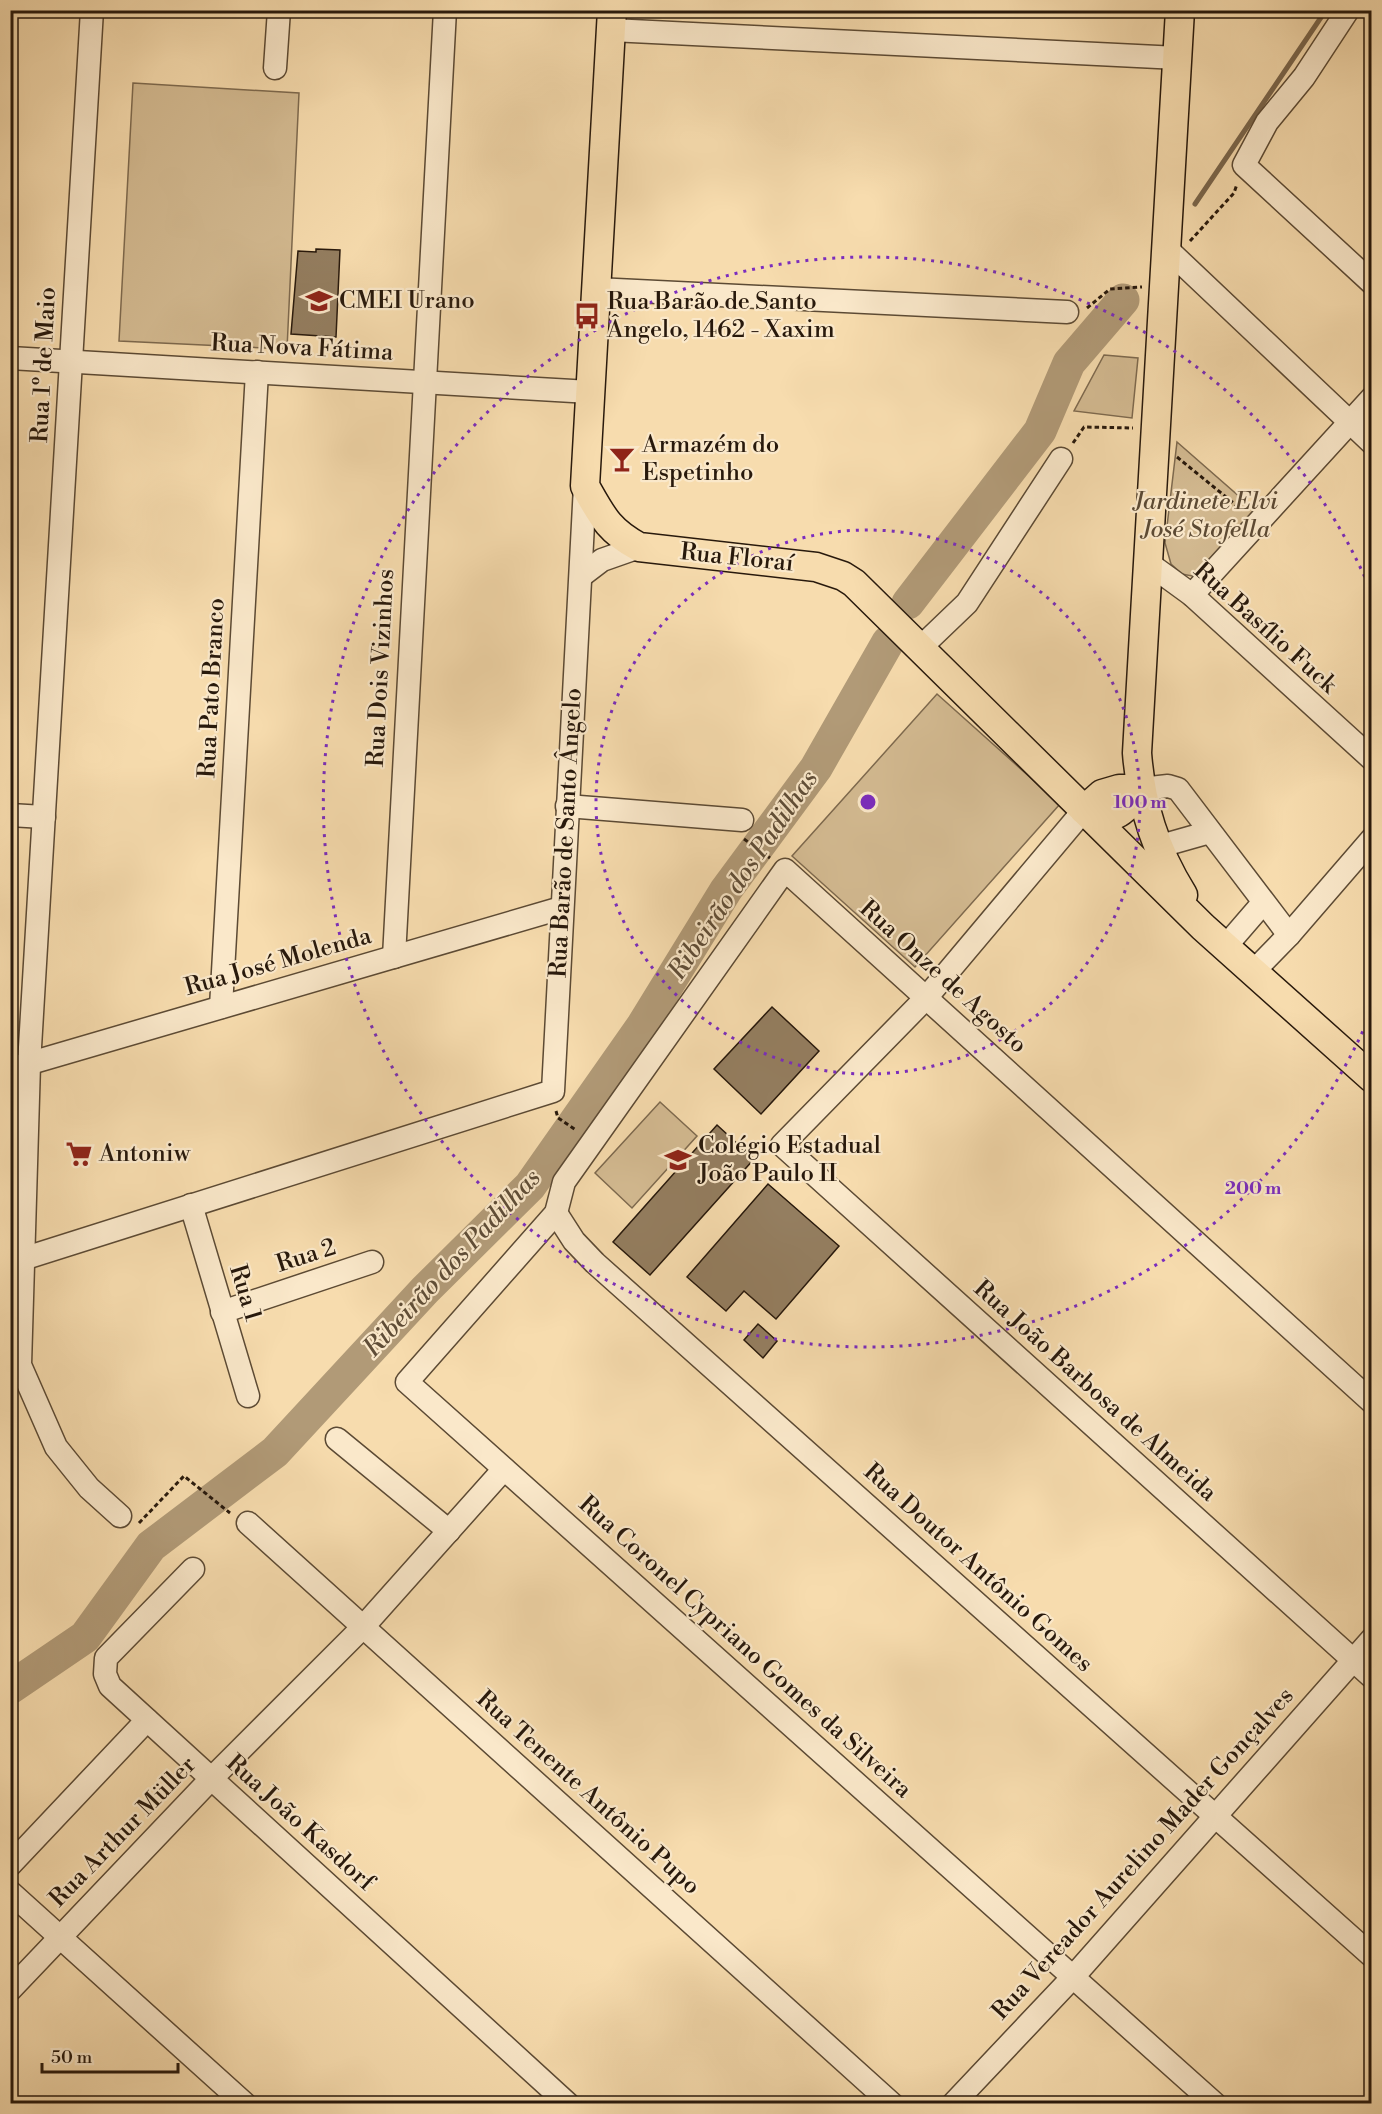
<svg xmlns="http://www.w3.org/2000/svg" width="1382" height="2114" font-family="'Libre Bodoni',serif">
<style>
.green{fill:#d4bb92;stroke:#7e6a4f;stroke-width:1.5}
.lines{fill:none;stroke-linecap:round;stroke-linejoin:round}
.stream{stroke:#7a664c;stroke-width:5}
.river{stroke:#b19a77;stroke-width:33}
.building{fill:#947e60;stroke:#28190c;stroke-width:1.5}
.minor-casing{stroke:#5c4a34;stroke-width:25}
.major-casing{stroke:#28190c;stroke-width:31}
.path{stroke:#28190c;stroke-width:3;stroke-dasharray:4.5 3;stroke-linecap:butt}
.minor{stroke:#fae8ca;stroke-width:22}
.major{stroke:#f7dcae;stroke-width:28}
.ring{fill:none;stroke:#7b2cbf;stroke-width:3;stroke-dasharray:3 6}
.labels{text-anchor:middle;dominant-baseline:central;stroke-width:4.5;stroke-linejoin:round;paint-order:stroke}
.poi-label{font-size:24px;fill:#28190c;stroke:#fae8ca;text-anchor:start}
.street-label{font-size:24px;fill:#28190c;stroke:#fae8ca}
.park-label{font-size:24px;font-style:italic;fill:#5c4a34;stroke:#fae8ca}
.water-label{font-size:26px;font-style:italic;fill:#5f4d37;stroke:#fae8ca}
.centre{fill:#7b2cbf;stroke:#fae8ca;stroke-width:3}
.ring-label{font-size:18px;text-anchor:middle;font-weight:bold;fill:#7b2cbf;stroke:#fae8ca;stroke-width:4.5;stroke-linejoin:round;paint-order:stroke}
</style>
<rect width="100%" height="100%" fill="#f7dcae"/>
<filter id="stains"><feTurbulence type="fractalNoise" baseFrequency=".00333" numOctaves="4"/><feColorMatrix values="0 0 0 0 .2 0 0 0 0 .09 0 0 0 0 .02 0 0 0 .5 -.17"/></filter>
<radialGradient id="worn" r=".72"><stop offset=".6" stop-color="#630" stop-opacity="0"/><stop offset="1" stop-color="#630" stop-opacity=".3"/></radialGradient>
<g class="green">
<path d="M133 83 299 93 287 349 119 341Z"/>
<path d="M1104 355 1138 358 1132 418 1074 411Z"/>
<path d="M1177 442 1257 512 1207 572 1192 576 1182 574 1171 564 1165 543Z"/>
<path d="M937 694 1060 804 915 967 792 856Z"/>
<path d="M660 1102 697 1136 632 1208 595 1173Z"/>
</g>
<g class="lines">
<path class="stream" d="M1195 204 1326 10"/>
<g class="river">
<path d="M908 603 1040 431 1069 363 1123 300"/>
<path d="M10 1688 85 1637 151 1546 275 1452 425 1290 530 1186 643 1025 726 890 816 768 888 642"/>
</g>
</g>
<g class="building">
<path d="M316 249 340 250 336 337 291 334 298 251 316 252Z"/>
<path d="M772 1007 819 1051 761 1114 714 1069Z"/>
<path d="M717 1125 754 1159 650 1275 613 1242Z"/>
<path d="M768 1184 839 1246 776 1319 744 1291 726 1311 687 1277Z"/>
<path d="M758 1324 777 1341 763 1358 744 1340Z"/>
</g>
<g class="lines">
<g class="minor-casing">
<g id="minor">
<path d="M92 10 29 1064 20 1365 56 1447 89 1488 120 1516"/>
<path d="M1348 10 1304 77 1267 122 1244 165 1372 283"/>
<path d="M611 30 1178 58"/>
<path d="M275 68 279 10"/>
<path d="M1167 249 1372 443"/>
<path d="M596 289 1067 312"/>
<path d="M10 358 590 392"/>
<path d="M1148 563 1192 595 1372 759"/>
<path d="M581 576 602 560 639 547"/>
<path d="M1192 595 1372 398"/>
<path d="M919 649 967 603 1061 459"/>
<path d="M1141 789 1168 786 1178 789 1289 935"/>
<path d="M567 806 742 820"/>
<path d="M1084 810 926 998 782 1145 1372 1677"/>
<path d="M10 815 44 817"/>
<path d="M1157 847 1210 832"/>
<path d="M1225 947 1263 903"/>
<path d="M394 957 445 10"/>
<path d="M1253 972 1289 935 1372 839"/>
<path d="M221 1007 257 372"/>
<path d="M10 1069 561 908"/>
<path d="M191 1205 248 1396"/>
<path d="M556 1213 574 1241 595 1263 1372 1956"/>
<path d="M10 1263 553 1091 585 486"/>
<path d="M222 1312 372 1262"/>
<path d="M337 1439 449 1531"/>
<path d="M248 1523 892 2104"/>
<path d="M193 1569 106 1658 105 1674 110 1686 568 2104"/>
<path d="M10 1865 147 1720"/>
<path d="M10 1892 245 2104"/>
<path d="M10 1990 211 1779 363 1627 504 1469"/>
<path d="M953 2104 1073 1977 1372 1639"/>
<path d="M1215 2104 407 1382 556 1213 564 1182 785 870 1372 1402"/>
</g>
</g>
<g class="major-casing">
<g id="major">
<path d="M612 10 585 486C602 516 608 530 639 547L816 567 843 576 854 583 1203 927 1372 1078"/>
<path d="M1180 10 1137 753C1141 805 1155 850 1183 895"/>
<path d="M1119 789H1141C1121 814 1115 823 1084 810L1102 794Z"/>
</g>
</g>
<g class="path">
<path d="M1190 241 1234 193 1237 184"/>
<path d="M1087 308 1110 289 1142 287"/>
<path d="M1073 443 1084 427 1133 428"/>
<path d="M1177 457 1242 510"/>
<path d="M744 839 770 858"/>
<path d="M556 1111 558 1118 576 1130"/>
<path d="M139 1523 184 1476 230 1513"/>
</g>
<use href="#minor" class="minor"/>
<use href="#major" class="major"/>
</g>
<g class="ring">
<circle cx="868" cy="802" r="272"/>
<path d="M1370 1015A545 545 0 1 1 1370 589"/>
</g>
<defs>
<g id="school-bare" transform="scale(2.07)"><path d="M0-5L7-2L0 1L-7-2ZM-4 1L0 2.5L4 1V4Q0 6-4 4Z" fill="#8f2418" stroke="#fae8ca" stroke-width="2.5" paint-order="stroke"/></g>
<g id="bus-bare" transform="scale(2.07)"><path d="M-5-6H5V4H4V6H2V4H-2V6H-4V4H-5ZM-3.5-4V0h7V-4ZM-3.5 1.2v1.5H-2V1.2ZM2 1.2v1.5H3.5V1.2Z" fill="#8f2418" stroke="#fae8ca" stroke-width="2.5" paint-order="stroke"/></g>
<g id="bar-bare" transform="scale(2.07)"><path d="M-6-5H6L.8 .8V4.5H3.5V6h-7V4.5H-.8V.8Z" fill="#8f2418" stroke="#fae8ca" stroke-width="2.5" paint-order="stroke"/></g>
<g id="supermarket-bare" transform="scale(2.07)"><path d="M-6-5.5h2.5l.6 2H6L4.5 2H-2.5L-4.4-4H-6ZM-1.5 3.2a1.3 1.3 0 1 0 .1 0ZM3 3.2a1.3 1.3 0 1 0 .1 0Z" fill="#8f2418" stroke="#fae8ca" stroke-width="2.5" paint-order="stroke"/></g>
</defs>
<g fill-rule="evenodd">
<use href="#school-bare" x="319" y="301"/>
<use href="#bus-bare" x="587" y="316"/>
<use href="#bar-bare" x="622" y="459"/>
<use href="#supermarket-bare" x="79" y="1154"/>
<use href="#school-bare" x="678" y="1160"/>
</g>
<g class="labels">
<g class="poi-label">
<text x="339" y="301">CMEI Urano</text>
<text x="607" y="302">Rua Barão de Santo<tspan x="607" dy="28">Ângelo, 1462 - Xaxim</tspan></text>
<text x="642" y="445">Armazém do<tspan x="642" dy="28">Espetinho</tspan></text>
<text x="698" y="1146">Colégio Estadual<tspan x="698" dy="28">João Paulo II</tspan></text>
<text x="99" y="1154">Antoniw</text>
</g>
<g class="street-label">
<text transform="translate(302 348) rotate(3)">Rua Nova Fátima</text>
<text transform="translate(44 365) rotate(-87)">Rua 1º de Maio</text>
<text transform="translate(737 558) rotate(6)">Rua Floraí</text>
<text transform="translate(1265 628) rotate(42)">Rua Basílio Fuck</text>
<text transform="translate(381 668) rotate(-87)">Rua Dois Vizinhos</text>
<text transform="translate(212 688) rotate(-87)">Rua Pato Branco</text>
<text transform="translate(566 833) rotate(-87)">Rua Barão de Santo Ângelo</text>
<text transform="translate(278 962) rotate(-16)">Rua José Molenda</text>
<text transform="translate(943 977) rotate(42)">Rua Onze de Agosto</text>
<text transform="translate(306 1256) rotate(-18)">Rua 2</text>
<text transform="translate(245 1293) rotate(73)">Rua 1</text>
<text transform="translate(1095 1391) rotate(42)">Rua João Barbosa de Almeida</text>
<text transform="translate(978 1568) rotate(42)">Rua Doutor Antônio Gomes</text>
<text transform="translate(745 1647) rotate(42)">Rua Coronel Cypriano Gomes da Silveira</text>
<text transform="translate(588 1793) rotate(42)">Rua Tenente Antônio Pupo</text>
<text transform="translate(300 1823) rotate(42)">Rua João Kasdorf</text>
<text transform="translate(123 1832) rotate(-46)">Rua Arthur Müller</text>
<text transform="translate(1143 1854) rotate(-48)">Rua Vereador Aurelino Mader Gonçalves</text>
</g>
<g class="park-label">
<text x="1206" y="502">Jardinete Elvi<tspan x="1206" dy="28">José Stofella</tspan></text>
</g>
<g class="water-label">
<text transform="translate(743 875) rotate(-56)">Ribeirão dos Padilhas</text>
<text transform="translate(452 1263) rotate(-47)">Ribeirão dos Padilhas</text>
</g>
</g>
<circle cx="868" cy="802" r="9" class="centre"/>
<g class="ring-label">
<text x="1140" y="808">100 m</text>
<text x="1253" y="1194">200 m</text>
</g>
<rect width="1382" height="2114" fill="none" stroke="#f7dcae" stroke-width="36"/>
<rect x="12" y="12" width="1358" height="2090" fill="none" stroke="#28190c" stroke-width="3"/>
<rect x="18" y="18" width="1346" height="2078" fill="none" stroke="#28190c" stroke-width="1.5"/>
<path d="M42 2063v9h136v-9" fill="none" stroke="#28190c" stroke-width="3"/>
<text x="51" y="2063" font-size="18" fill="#28190c" stroke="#fae8ca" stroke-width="4.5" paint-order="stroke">50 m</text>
<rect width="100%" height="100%" filter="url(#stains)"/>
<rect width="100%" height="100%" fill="url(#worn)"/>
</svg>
